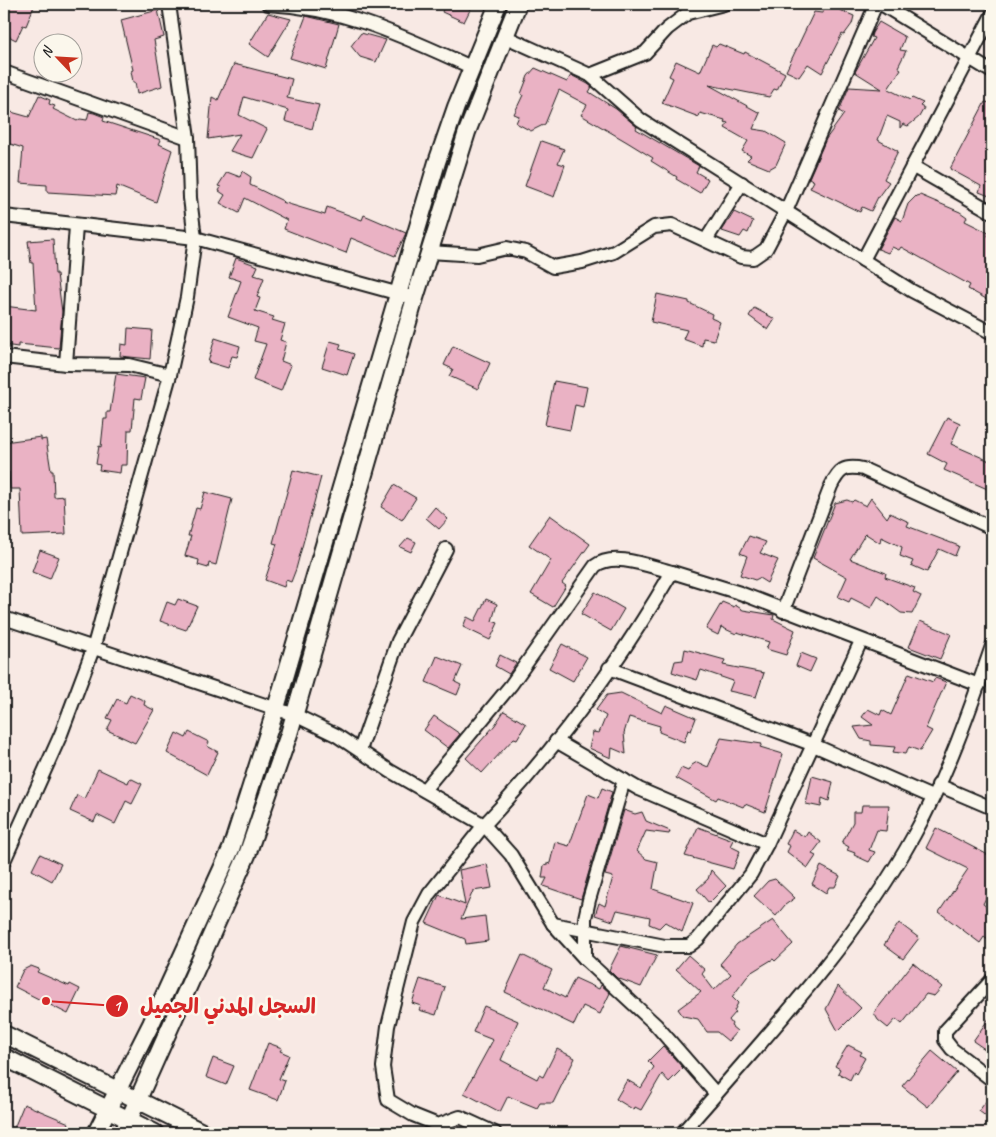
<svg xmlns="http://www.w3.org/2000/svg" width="996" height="1137" font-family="Caveat,'Playpen Sans Arabic',sans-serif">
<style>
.building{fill:#eab2c4;stroke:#1c1c1c}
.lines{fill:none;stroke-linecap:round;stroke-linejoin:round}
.minor-casing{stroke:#1c1c1c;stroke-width:16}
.tertiary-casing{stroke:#1c1c1c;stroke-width:20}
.minor{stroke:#fbf7ec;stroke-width:12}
.tertiary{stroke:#fbf7ec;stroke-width:16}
.leader{fill:none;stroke:#d62828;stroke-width:2}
.callout-dot{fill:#d62828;stroke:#fbf7ec;stroke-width:2}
.mark-label{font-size:15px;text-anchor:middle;font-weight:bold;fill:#fff}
.callout-label{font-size:21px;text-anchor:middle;font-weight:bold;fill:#d62828;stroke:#fbf7ec;stroke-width:5;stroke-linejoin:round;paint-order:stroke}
</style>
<rect width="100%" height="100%" fill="#f8e9e4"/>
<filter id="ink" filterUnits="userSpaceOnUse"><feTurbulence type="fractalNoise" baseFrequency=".02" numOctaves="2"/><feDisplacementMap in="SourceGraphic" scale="10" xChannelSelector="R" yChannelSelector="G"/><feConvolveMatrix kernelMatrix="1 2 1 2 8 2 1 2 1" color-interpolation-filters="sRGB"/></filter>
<g filter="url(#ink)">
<g class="building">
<path d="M4 4H35L26 26 23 25 16 40 4 34Z"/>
<path d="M445 4H473L464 22 442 12Z"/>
<path d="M826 4 854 16 852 24 844 35 842 34 822 73 808 64 799 77 786 71 814 12 822 13Z"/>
<path d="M158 10 164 37 154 40 162 86 137 94 135 82H133L131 71 133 70 121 20Z"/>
<path d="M268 13 291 19 268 57 249 44Z"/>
<path d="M306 16 339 24 326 69 290 58Z"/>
<path d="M879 22 905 37 900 50 906 51 898 67 901 69 888 89 910 100 912 98 923 103 920 106 924 108 919 117 908 126 903 124 900 128V122L887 116 878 140 898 151 884 179 889 182 878 197 871 211 862 207 860 212 810 188 814 181 809 178 826 139 844 114 839 111 849 87 882 89 855 72 874 38 871 37 872 33Z"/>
<path d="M361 33 386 40 376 62 360 57 351 46Z"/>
<path d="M719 44 744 54 745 52 785 73 777 90 774 89 769 97 709 85 760 113 753 129 766 131 786 143 776 165 769 169 747 160 751 156 742 151 748 141 725 128 728 123 724 122 725 120 700 113 699 117 662 103 673 78 669 76 676 61 700 72 712 45 716 47Z"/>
<path d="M234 64 292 79 287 98 319 105 312 129 285 121 288 110 244 97 239 115 267 129 253 158 230 151 240 134 208 139 212 97 218 100Z"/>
<path d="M535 68 567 82 571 75 588 84 592 87 589 92 616 109 637 127 636 129 699 166 696 172 708 179 700 193 676 179 677 177 651 161 653 158 627 142 581 115 587 105 559 90 545 124 531 131 516 123 519 116 514 114 523 95 521 94 528 76Z"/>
<path d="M39 95 50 100 49 104 55 106 53 109 77 121 80 119 87 120 89 112 94 113 104 117 103 121 161 140 159 144 172 150 156 202 117 186 115 196 47 192V185L20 183 23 148 4 142V110L29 117Z"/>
<path d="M985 102 992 103V197L979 192 981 186 950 169Z"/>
<path d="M541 141 564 149 558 163 565 165 554 197 525 186Z"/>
<path d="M242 171 251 177 250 185 283 201 282 202 325 215 327 207 362 220 364 215 406 233 395 256 351 238 346 253 284 229 287 220 245 198 239 213 220 203 225 195 219 191 221 187 218 186 227 172 240 177Z"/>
<path d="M920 195 960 212 967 217 965 221 989 233 988 236 992 239V302L968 289 970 285 901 247 899 250 892 247 888 253 878 249 895 217 902 221 908 204 916 196Z"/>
<path d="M734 212 753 221 748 233 744 231 740 237 722 231Z"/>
<path d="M53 239 55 274H57L62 312 59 348 18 344V347L4 345V306L36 310 33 263H31L28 241Z"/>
<path d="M236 258 258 266 254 275 264 278 257 297 260 298 255 311 274 317 272 320 285 324 280 340 286 342 281 361 291 365 281 391 253 380 266 344 254 341 258 328 228 317 241 281 229 277Z"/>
<path d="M657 294 689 301V303L712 314 711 318 720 322 714 340 703 338 702 346 683 339 687 330 651 322Z"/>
<path d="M754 308 775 319 768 330 749 316Z"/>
<path d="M128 328 152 330 150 359 120 356 121 344 127 345Z"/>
<path d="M215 338 240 346 237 357 232 356 228 368 208 362Z"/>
<path d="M330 341 341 344 339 349 354 354 347 375 322 367Z"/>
<path d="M453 346 490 363 478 389 449 376 453 369 444 365Z"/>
<path d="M116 374 145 378 141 399 135 398 132 430H128L127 465H121L120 473 99 470 100 465 96 464 99 446 101 447 104 419H107V412H110Z"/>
<path d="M554 381 587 387 583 407 575 405 570 430 545 425Z"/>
<path d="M947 417 960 423 951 444 992 462V491L944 470 947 464 928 454Z"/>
<path d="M41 437V440L46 439 51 471H53L54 497 64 496 66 534 22 536 20 489H10L9 472H4V442Z"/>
<path d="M293 470 321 477 296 569 291 582 286 580 284 587 265 580 277 544 273 543Z"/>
<path d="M394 485 416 498 402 520 381 507Z"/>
<path d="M205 492 232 499 216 565 209 563 208 568 198 565 199 560 185 556 191 536H188L196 508 200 509Z"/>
<path d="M871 498 887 518 890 513 909 522 907 526 959 546 955 556 939 549 927 572 911 565 913 561 900 556 902 547 881 537 880 543 866 534 864 536 850 559 886 573 885 577 915 588 913 592 921 596 912 614 901 613 878 596 871 608 851 598 849 602 838 597 847 577 813 558 835 503 847 500 852 502 854 500 866 506Z"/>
<path d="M435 507 448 519 439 529 426 518Z"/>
<path d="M550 515 590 544 562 583 566 586 553 607 531 594 551 560 529 545Z"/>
<path d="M749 536 766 542 760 553 778 560 767 583 759 578 755 580 740 575 747 556 740 553Z"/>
<path d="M408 538 416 542 411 552 400 547Z"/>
<path d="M40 550 59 557 50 579 32 572Z"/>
<path d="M595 592 624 609 611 631 581 614Z"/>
<path d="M178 599 197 606 186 630 160 621 167 602 175 605Z"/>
<path d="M486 599 497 604 492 621 498 623 490 640 463 627 467 617 475 621Z"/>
<path d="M722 602 734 607 735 605 743 610 774 615 773 619 795 630 786 655 766 649 769 642 737 632 736 634 721 627 718 635 706 629Z"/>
<path d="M920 621 951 634 940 659 909 647Z"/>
<path d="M562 644 587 657 573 681 549 668Z"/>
<path d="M685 649 725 660 723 665 764 673 756 697 729 691 733 681 701 670 697 680 672 672 675 661 683 660Z"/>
<path d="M801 653 816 659 810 672 796 666Z"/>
<path d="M500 655 516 663 509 674 495 666Z"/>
<path d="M437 656 462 666 455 682 461 685 457 695 426 682Z"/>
<path d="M909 673 933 682 935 678 946 682 926 728 932 731 920 751 909 747 905 754 893 752 895 747 871 745V741L861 739 854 727 873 725 862 717 868 709 880 715 882 710 891 715Z"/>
<path d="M621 693 662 713 666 705 696 718 691 731 688 730 684 742 659 732 660 726 629 717 624 733 626 754 612 748 611 758 589 748 593 732 599 733 606 716 596 710 607 695Z"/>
<path d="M130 694 145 701 144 705 154 710 135 743 107 730 112 720 107 718 117 699 126 703Z"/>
<path d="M504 711 526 724 517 739 514 738 482 773 466 758 495 725Z"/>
<path d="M434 716 460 734 448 748 424 730Z"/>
<path d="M189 732 209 742 207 746 218 752 207 775 167 753 176 733 186 738Z"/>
<path d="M721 738 762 744 760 747 783 754 765 812 745 804 743 807 718 797 716 800 676 778 681 768 688 771 692 765 697 762 708 767Z"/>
<path d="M98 769 128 783 130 778 142 784 132 804 126 801 115 824 97 815 94 822 70 811 77 795 84 799Z"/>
<path d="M812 776 833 782 829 801 822 798 821 807 806 804Z"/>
<path d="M602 788 612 792 581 899 543 886 547 878H542L544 865 550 863 555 842 569 846 588 794 598 798Z"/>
<path d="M862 805H889L886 831 877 830 869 850 875 852 869 862 854 855 855 853 847 850 849 847 842 843 853 822V812H861Z"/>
<path d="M624 810 635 814 642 812 646 821 670 831 669 834 646 831 637 851 646 859 658 862 653 889 693 903 682 932 665 922 659 928 649 924 650 917 617 910 613 921 595 915 599 903 605 906 613 877 605 875Z"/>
<path d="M698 827 733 840 730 846 740 851 733 869 685 856Z"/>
<path d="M936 828 992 857V885L983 904 992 911V934L988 940 984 937 980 943 939 912 968 869 926 848Z"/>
<path d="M793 830 805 837 808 832 821 842 812 854 816 856 808 868 787 852 790 846 786 844Z"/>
<path d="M40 854 61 864 52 881 32 870Z"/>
<path d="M487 864 492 888 473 891 461 919 485 916 488 941 466 944 465 939 426 923 439 895 465 905 459 870Z"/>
<path d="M821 866 840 876 835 887H829L826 893 812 884Z"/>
<path d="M711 870 726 886 709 903 697 889 708 879Z"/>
<path d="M775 879 795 898 785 905 776 916 754 896 768 881Z"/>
<path d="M773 920 793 944 775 961 773 959 750 973 732 997 738 1003 734 1011 736 1012 729 1020 732 1024 731 1026 737 1031 728 1041 717 1032H707L698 1019 683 1016 678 1009 701 992 676 969 688 955 705 970 702 974 714 990 731 974 720 964 737 944Z"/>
<path d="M899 923 919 938 903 959 884 945Z"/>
<path d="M621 946 657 955 641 987 617 978 609 970Z"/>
<path d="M522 955 552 970 544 987 565 998 575 978 599 989 601 985 610 993 600 1014 583 1006 574 1025 505 992Z"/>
<path d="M913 963 942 987 934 996 926 994 902 1024 896 1019 888 1028 878 1020 874 1013Z"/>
<path d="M31 966 39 969 37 972 69 986 70 984 80 989 68 1014 15 987 23 970Z"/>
<path d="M420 979 445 987 436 1015 419 1010 421 1006 412 1003Z"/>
<path d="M838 986 861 1008 838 1031 826 1009Z"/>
<path d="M484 1006 518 1021 501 1060 537 1079 539 1075 543 1077 557 1049 575 1058 553 1103H540L537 1108 508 1096 500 1112 464 1093 493 1040 473 1032Z"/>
<path d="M992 1014V1054L973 1041Z"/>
<path d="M268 1043 282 1048 280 1051 289 1055 279 1079 285 1081 278 1100 250 1090Z"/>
<path d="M848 1045 862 1052 860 1055 865 1058 856 1074 854 1072 850 1080 838 1073 840 1069 835 1066Z"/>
<path d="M663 1046 683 1068 669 1082 662 1074 641 1110 635 1107 634 1110 616 1099 627 1080 641 1088 654 1067 648 1061Z"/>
<path d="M932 1051 957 1072 928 1107 902 1086Z"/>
<path d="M213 1058 234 1066 226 1085 206 1077Z"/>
<path d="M992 1093V1121L979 1111Z"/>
<path d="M24 1104 69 1123 65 1133H12Z"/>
</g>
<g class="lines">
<g class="minor-casing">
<g id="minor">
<path d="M268 4C346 8 402 36 471 67"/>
<path d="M881 4 992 72"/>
<path d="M504 36 590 75 641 120 912 291 992 333"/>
<path d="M4 72 188 138"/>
<path d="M590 75 645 53 667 29 688 13 724 4"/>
<path d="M912 166 992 212"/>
<path d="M4 216 195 238 407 296"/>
<path d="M706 240 742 183"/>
<path d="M429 252 477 255 507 248 526 252 553 267 582 262 614 252 654 227 672 225 741 257 753 258 766 249 786 211 876 4"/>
<path d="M863 260 992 15"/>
<path d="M4 357 66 364 129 365 170 375"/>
<path d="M66 364 76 226"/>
<path d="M783 611 831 486C839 470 844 465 863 469L992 528"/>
<path d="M4 618 295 715 336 735 390 771 484 825C556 749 620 661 672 572L740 593 979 685"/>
<path d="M609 668 811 744 932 797"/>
<path d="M556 741 639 789 767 844"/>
<path d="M360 750 398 641 446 549"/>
<path d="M938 785 992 808"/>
<path d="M424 790 511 685 595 566C614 551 651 567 672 572"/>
<path d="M4 861 61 734 93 649 170 375 187 297 195 238 190 198 188 138 169 4"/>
<path d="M553 924 665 946H689L698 939 751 874 767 844 861 641"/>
<path d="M585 959V918L589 900 624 780"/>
<path d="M992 980 945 1031V1040L952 1049 992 1080"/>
<path d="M495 1133 460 1117 438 1125 413 1115 388 1100 383 1067 388 1026 414 922 429 894 484 825 511 855 553 924 585 959 656 1025 716 1094"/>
<path d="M682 1133C763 1040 854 944 914 835 947 776 970 710 992 646"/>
</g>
</g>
<g class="tertiary-casing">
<g id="tertiary">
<path d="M4 1034 204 1133"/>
<path d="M4 1057 155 1133"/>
<path d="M96 1133 151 1024 231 849 276 708 437 162 456 107 498 4"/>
<path d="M123 1133 247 855 289 734 415 298 467 132 518 4"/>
</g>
</g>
<use href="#minor" class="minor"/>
<use href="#tertiary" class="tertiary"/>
</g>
</g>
<path class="leader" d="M46 1001L117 1006"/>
<g class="callout-dot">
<circle cx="46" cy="1001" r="5"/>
<circle cx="117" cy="1006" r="12"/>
</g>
<g class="mark-label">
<text x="117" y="1011">1</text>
</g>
<g class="callout-label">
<text x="228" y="1013">السجل المدني الجميل</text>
</g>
<rect width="996" height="1137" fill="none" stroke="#fbf7ec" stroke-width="20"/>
<rect x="10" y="10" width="976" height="1117" fill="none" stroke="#1c1c1c" stroke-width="2" filter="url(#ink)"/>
<g transform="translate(58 58) rotate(295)"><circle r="24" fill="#fbf7ec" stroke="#a29f99"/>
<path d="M0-4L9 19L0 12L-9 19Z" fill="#c8321e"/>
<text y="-8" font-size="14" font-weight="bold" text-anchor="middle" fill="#1c1c1c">N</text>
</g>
</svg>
